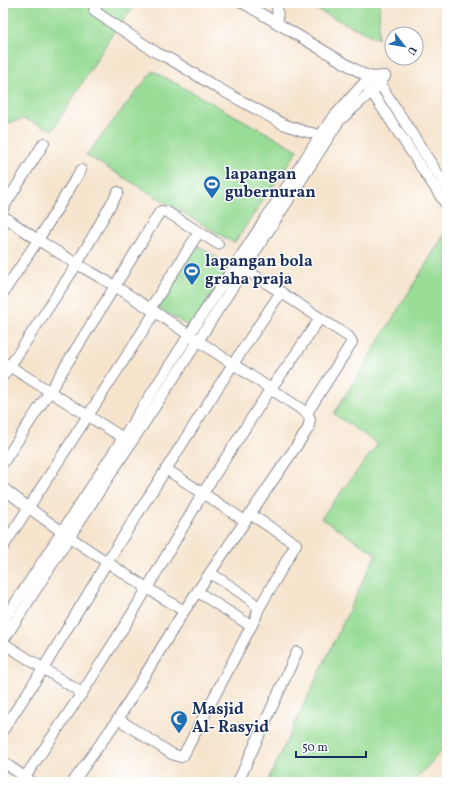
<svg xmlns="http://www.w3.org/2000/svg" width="450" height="785" font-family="Vollkorn,serif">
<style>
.green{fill:#98dc95;stroke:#5a867a}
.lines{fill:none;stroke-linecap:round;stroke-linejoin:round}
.minor-casing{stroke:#888a96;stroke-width:12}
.minor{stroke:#fff;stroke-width:10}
.labels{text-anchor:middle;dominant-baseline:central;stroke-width:3;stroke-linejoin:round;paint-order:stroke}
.poi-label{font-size:16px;font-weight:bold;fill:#1b2f5e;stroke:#fff;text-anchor:start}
</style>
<rect width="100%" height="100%" fill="#fff"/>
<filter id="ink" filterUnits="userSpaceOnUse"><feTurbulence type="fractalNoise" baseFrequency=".025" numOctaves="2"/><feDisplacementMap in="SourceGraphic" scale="8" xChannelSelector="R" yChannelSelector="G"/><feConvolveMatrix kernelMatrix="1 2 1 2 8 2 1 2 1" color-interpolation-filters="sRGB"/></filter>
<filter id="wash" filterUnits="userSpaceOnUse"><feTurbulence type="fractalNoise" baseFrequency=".012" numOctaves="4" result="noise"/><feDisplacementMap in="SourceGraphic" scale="16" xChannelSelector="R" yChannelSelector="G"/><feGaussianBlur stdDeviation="0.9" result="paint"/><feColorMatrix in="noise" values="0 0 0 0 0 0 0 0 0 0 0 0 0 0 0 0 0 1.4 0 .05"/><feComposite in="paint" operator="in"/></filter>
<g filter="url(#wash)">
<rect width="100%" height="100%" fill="#f6e4cd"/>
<g class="green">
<path d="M3 3H137L113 33 53 130 25 119 3 124Z"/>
<path d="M305 3H380L378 39 305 4Z"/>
<path d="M153 71 298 150 234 243 86 155Z"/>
<path d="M447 230V745L413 782H267L376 554 321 518 378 444 334 414Z"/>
<path d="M194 243 230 266 191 328 155 306Z"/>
</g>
</g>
<g filter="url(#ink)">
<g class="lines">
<g class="minor-casing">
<g id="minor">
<path d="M98 3 94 11 157 53 170 59 216 87 283 124 303 131 320 135"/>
<path d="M243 3 363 74 373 77 380 84 447 188"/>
<path d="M277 3 278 24"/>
<path d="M368 87 371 91 447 206"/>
<path d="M3 208 44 143"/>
<path d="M3 216 38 240 77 264 118 192"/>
<path d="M245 269 349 337 352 342 307 413"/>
<path d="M3 293 38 240 81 170"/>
<path d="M150 309 199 232"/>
<path d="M3 362 128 441"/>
<path d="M10 366 77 264 115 286 159 213 161 211 167 212 218 244"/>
<path d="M3 376 8 369"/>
<path d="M3 463 50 391 115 286 155 312 233 364 281 292"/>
<path d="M166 469 245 521"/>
<path d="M3 488C60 533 122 573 184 611"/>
<path d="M250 514 296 544 258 610"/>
<path d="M3 547 155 312"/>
<path d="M198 592 251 626"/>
<path d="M3 622 123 438 189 335 330 121 364 83 373 77 385 76"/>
<path d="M3 641 70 536 198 341 339 121 380 84 385 76"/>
<path d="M3 643 82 693"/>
<path d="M118 719 172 754 181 757 183 756 256 617C257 613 259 611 257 607 254 600 218 578 210 573"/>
<path d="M3 730 43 669 107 562 233 364 307 413 310 419 308 429 184 611 118 719 73 782"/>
<path d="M3 762 32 782"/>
<path d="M25 777 82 693 132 614 203 493 271 388 289 364 320 318"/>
<path d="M238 782 297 652"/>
</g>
</g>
<use href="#minor" class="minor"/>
</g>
</g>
<defs>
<g id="stadium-pin" transform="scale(0.9)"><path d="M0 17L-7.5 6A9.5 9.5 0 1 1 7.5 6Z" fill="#1f6fb2" stroke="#fff"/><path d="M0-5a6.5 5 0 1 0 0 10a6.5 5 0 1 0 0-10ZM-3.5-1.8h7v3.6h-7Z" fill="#fff"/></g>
<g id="mosque-pin" transform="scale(0.9)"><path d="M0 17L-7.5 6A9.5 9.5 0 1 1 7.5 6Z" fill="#1f6fb2" stroke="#fff"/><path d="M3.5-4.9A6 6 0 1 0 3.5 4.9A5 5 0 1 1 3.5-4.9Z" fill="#fff"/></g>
</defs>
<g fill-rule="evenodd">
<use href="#stadium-pin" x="212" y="184"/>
<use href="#stadium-pin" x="192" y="271"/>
<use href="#mosque-pin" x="179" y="719"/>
</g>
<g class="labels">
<g class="poi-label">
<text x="225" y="175">lapangan<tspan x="225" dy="18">gubernuran</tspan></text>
<text x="205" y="262">lapangan bola<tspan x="205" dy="18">graha praja</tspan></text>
<text x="192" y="710">Masjid<tspan x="192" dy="18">Al- Rasyid</tspan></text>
</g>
</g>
<rect width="450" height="785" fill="none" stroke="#fff" stroke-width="16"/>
<g transform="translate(404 46) rotate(121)"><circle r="19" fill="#ffffff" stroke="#a4acbf"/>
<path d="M0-3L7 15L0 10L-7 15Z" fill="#1f6fb2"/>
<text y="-6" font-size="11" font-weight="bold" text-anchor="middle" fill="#1b2f5e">U</text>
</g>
<path d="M296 751v6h70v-6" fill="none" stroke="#1b2f5e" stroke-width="2"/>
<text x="302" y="751" font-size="12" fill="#1b2f5e" stroke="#ffffff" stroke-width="3" paint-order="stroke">50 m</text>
</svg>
